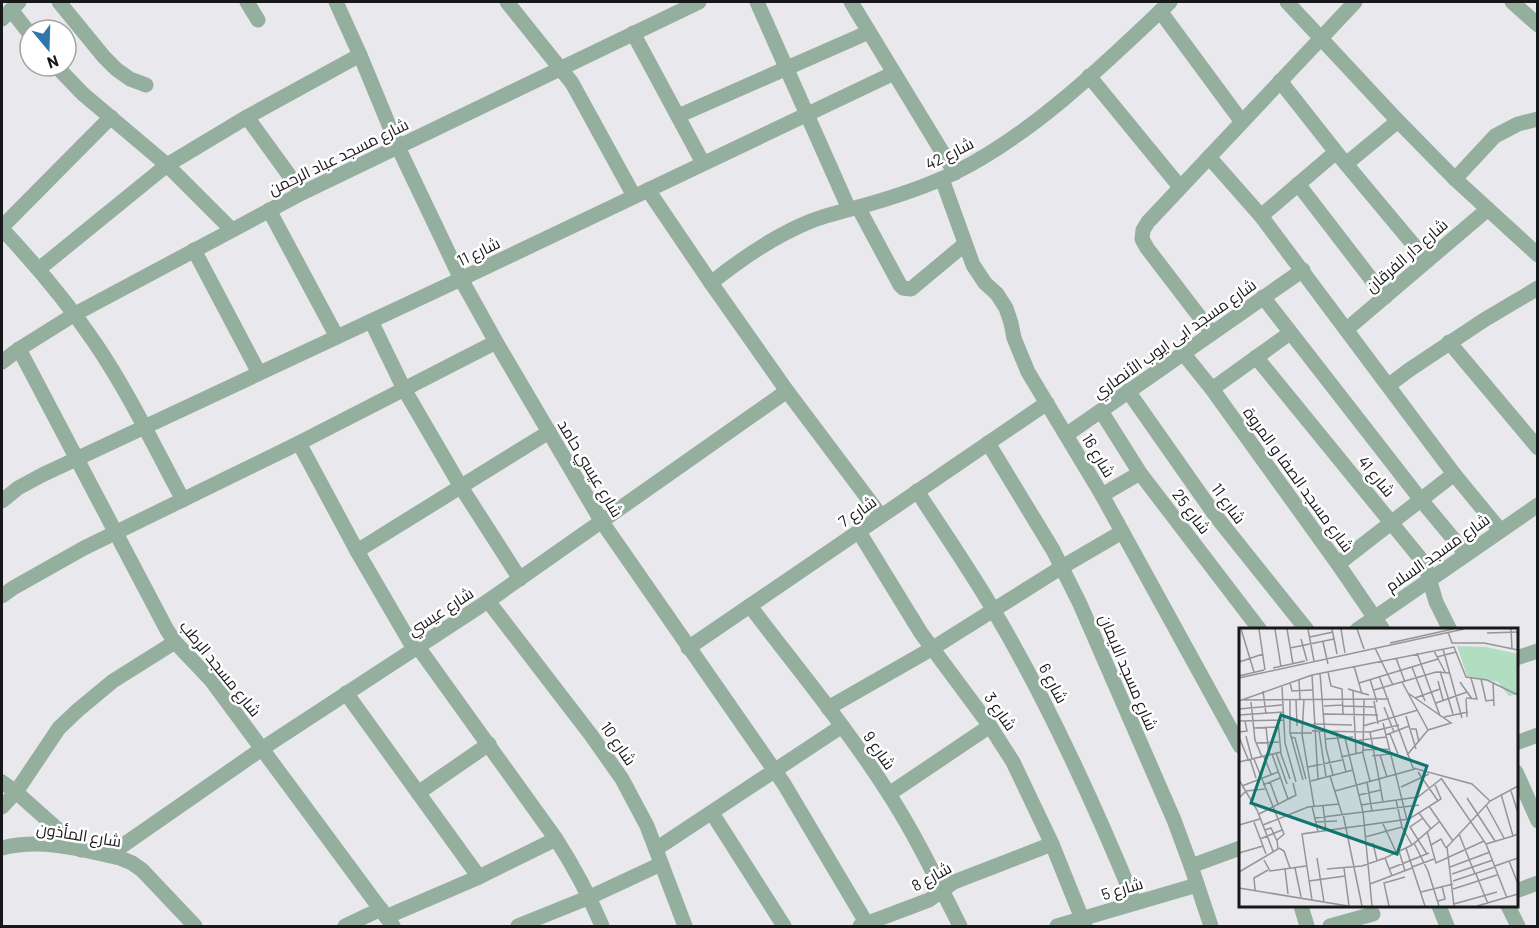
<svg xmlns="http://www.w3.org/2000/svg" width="1539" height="928" font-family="Barlow,Cairo,sans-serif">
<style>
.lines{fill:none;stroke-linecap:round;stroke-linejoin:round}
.street{stroke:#94af9e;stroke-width:15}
.labels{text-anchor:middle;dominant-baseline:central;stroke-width:5;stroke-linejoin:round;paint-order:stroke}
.street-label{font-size:16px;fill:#18181a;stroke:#fff}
.inset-road{fill:none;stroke:#959599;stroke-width:1.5}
.view{fill:#0f766e;fill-opacity:0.15;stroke:#0f766e;stroke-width:3}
.inset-edge{fill:none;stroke:#18181a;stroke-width:3}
</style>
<rect width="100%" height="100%" fill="#e8e8ed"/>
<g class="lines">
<g class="street">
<path d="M59 2 104 57 116 69 130 79 146 85"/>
<path d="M247 2 258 20"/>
<path d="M336 2 360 55 398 147 461 279 496 342 602 522 784 784 867 924"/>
<path d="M507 2 572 83 634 196"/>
<path d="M757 2 849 209"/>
<path d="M851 2 955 173"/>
<path d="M1287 2 1398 121 1455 179 1538 255"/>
<path d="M1512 2 1538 25"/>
<path d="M11 10 30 34"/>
<path d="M1160 11 1242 122"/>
<path d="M2 19 19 2"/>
<path d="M633 33 703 163"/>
<path d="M56 66 83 94 167 165 232 230"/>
<path d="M1089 76 1180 187"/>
<path d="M1280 81 1336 152 1427 261"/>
<path d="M678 116 869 32"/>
<path d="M247 117 302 193"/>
<path d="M1209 157 1261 216 1454 474 1500 530"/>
<path d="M1346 164 1398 121"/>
<path d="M942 179 973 265 985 283 997 294 1006 308 1011 323 1014 338 1028 372 1102 495 1240 746"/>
<path d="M1455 179 1495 136 1518 124 1538 119"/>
<path d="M1298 184 1385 297"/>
<path d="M648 190 711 283 787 391 881 516"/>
<path d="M858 207 900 285 903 288 911 289 965 244"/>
<path d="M269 210 337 337"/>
<path d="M1261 216 1336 152"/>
<path d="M2 227 111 117"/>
<path d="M2 229C36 265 67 302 95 343 129 393 155 448 183 500"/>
<path d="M194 250 259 373"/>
<path d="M39 269 167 165 247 117 360 55"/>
<path d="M711 283C742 258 774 236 811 221 827 215 843 211 859 207 891 198 924 188 954 173 1032 135 1107 62 1170 2"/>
<path d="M1263 297 1421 500 1466 554"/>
<path d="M371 321 404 389 461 487 520 579"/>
<path d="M1347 329 1488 209"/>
<path d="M1212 333 1147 248 1142 239 1143 230 1148 222 1355 2"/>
<path d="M1449 342 1538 448"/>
<path d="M19 349 167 630 175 642 211 680 393 926"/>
<path d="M1183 353 1212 389 1338 564 1383 630"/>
<path d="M1256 357 1420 558 1426 568 1436 602 1450 630"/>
<path d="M2 362 19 349 75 314 302 193 699 2"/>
<path d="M1389 385 1409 370 1484 320 1538 288"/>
<path d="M1212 389 1290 333"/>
<path d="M1128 391 1215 515 1307 630"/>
<path d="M1101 411 1140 473 1260 630"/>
<path d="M1066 435 1303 270"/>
<path d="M299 443 357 551 414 649"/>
<path d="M988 443 1053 550 1080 604 1174 820 1191 866 1211 926"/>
<path d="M917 491C943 531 970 570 994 611 1049 704 1094 803 1135 903"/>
<path d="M1102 495 1140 473"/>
<path d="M2 501 18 488 42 475 461 279 894 73"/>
<path d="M859 532 921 633 990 726 1013 762 1052 844 1085 926"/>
<path d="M357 551 549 432"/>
<path d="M1338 564 1454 474"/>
<path d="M2 596 13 588 84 548 299 443 496 342"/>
<path d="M488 601 591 735 622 779 647 826 685 926"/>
<path d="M750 606C797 668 847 728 889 794 916 836 938 882 960 926"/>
<path d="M1357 630 1538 505"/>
<path d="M418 647 556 839C574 867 589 895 602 926"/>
<path d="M688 648 1047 403"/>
<path d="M1516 658 1538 651"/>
<path d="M346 693 479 877"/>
<path d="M828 708 933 648 1062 567 1122 532"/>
<path d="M1516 743 1538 735"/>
<path d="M1516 772 1538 821"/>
<path d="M2 782 16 792 81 850"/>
<path d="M418 793 489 744"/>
<path d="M889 794 990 726"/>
<path d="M2 807 16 792 59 728 78 710 113 681 175 642"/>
<path d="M712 813 784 926"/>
<path d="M2 848C41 838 82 849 120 858L132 863 142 870 195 926"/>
<path d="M656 849 842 726"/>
<path d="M109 855 263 748 488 601 787 391"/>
<path d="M1191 866 1240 848"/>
<path d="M1516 891 1538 883"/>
<path d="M1301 906 1307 926"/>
<path d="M1439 906 1447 926"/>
<path d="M1508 906 1518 926"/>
<path d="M386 917 479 877 556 839"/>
<path d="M345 926 381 909"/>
<path d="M518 926 590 897 661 864"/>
<path d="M860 926 929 900 954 882 1052 844"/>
<path d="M1057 926 1197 885"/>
<path d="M1330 926 1373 914"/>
</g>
</g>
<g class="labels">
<g class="street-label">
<text transform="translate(949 153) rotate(-27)">شارع 42</text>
<text transform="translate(338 156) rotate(-26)">شارع مسجد عباد الرحمن</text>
<text transform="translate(478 251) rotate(-26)">شارع 11</text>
<text transform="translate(1406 255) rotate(-41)">شارع دار الفرقان</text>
<text transform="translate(1174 338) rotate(-35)">شارع مسجد ابى ايوب الأنصاري</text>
<text transform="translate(1099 455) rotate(59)">شارع 16</text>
<text transform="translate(591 468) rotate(59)">شارع عيسي حامد</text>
<text transform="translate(1377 476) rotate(51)">شارع 41</text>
<text transform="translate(1299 479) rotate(54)">شارع مسجد الصفا و المروة</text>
<text transform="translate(1229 503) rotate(54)">شارع 11</text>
<text transform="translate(857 511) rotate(-35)">شارع 7</text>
<text transform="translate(1192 511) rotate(53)">شارع 25</text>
<text transform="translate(1437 552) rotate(-35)">شارع مسجد السلام</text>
<text transform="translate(440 611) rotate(-33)">شارع عيسي</text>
<text transform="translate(221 668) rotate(51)">شارع مسجد الرطب</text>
<text transform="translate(1129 672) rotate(67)">شارع مسجد الايمان</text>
<text transform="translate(1054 683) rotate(62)">شارع 6</text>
<text transform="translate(1001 711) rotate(55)">شارع 3</text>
<text transform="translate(619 743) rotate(55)">شارع 10</text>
<text transform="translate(880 750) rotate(55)">شارع 9</text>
<text transform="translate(79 834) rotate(9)">شارع المأذون</text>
<text transform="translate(931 876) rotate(-29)">شارع 8</text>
<text transform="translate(1122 888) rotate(-17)">شارع 5</text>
</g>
</g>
<g transform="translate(1239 628)">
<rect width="279" height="279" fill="#e8e8ed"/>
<path d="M218 18 247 19 279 26V66L270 68 259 54 228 48Z" fill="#b1ddc1"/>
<path class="inset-road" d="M2 1 15 44M20 1 26 42M36 1 42 39M48 1 54 36M69 1 75 33M93 1 98 26M102 1 106 25M118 1 125 21M272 1 273 21M209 4 213 15H245L279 22M248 5 279 4M71 9 94 4M62 11 68 33M84 14 89 36M151 15 214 1M51 20 95 11M136 20 154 57M204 21 223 90M195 23 206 44M178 25 201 88M198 29 217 24M157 30 166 54M0 34 24 26M115 38 123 66M173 39 186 73M34 40 66 33M201 43 214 86M89 44 92 58 103 61 104 86M81 45 87 120 94 147M73 47 79 151M0 48 25 42M140 48 174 140 233 156 251 173M0 50 225 1M131 51 138 74M242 51 247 73 254 72M60 52 61 71M199 53 204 72M163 54 189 102M221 54 233 71M254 54 255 78M51 55 53 63 73 62M120 55 199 31M43 59 46 115 57 154M109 61 130 67M135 62 197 44 210 45M24 63 27 86M114 63 117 125M176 70 201 61M227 70 238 71 232 50M57 71 58 98M65 71 63 106 75 178M227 71 228 89M5 72 150 71M51 72V105L64 152M125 72 124 126 131 153M0 73 73 47 215 19 227 49 248 52 279 67M135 73 139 96M12 74 16 112 23 129M197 75 228 64M85 78 104 77M104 78 135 79M145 79 155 104M0 81 43 77M85 86 139 87M0 87 44 84M167 88 177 121M205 89 229 84M39 92 42 126 51 151M0 93 45 92M144 95 168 192M74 96 113 97M124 98 179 82M27 99 30 127M14 100 39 99M172 101H177L180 114M73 103 131 104 160 97M80 103 87 149M0 104 8 103 6 93M97 104 107 144M131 104 140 151M51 105H73M151 106 159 126M147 107 170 98M7 108 13 131M0 109 9 131M52 109 56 110 67 151M106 110 124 184 133 278M86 111 114 109M114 113 147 109M18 115 40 114M124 122 150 121M37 125 48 156M33 126 49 171M141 127 148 149M168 127 189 102 212 95 169 65M133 128 151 126M25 129 32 146M102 129 124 124M11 131 17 150M0 134 42 124M69 139 103 132M179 144 199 173M91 148 103 186M202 150 247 216 268 270M140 151 144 174M0 152 18 182 34 223M72 153 114 142M31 154 39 176M128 154 133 183M24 157 41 150M3 158 39 144M162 159 190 146M96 163 176 141M272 163 279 185M262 166 274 208 279 206M120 167 142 162M0 170 7 163 26 161M228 170 256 213M157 172 163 199 173 217M122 177 179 169 202 151M247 177 265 210M73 178 79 204M84 178 87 203M190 178 214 213M180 185 192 201M20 186 57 167 54 155M104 186 123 278M76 190 180 177M184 190 171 199 188 226M15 194 27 226M77 194 98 193M144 196 157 224M0 197 21 191M24 197 69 179 100 176M26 202 32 200 38 213M188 203 197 235 245 213M220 206 236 246M126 209 163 199M21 211 43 202M134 215 138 233M175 215 189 243 200 278M247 216 274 208M192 217 202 211 207 220M40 220 45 223 51 240M167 220 186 278M160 223 166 243M0 225 24 218M78 230 85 274M146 230 153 248M25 232 31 243 67 238M270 233 279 256M256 238 279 230M173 239 195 231M211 239 251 224M56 240 62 269M105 240 110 278M46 241 49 266M88 241 123 238 146 230 173 217 201 193M150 241 190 225M0 244 39 221 38 212 45 206 15 131M213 246 254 232M237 246 249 276M70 253 106 248M214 253 256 239M131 256 173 240M0 260 109 278M214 261 258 247M16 262 15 250 29 242M182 264 214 256M73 272 63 206 170 191 202 171 196 157M199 273 206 271 203 258M215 276 258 264M150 278 145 255 166 249M215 278 208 219 251 173 279 158M238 278 279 266"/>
<path class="view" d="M42 87 188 138 158 226 12 175Z"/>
<rect width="279" height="279" class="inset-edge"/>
</g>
<rect width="1539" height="928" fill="none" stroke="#18181a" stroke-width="6"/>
<g transform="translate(48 48) rotate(161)"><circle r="28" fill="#ffffff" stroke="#a3a3a3" stroke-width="1.5"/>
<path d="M0-4.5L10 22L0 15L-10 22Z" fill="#2f77ab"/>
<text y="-9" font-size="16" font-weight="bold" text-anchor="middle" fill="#18181a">N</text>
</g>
</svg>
